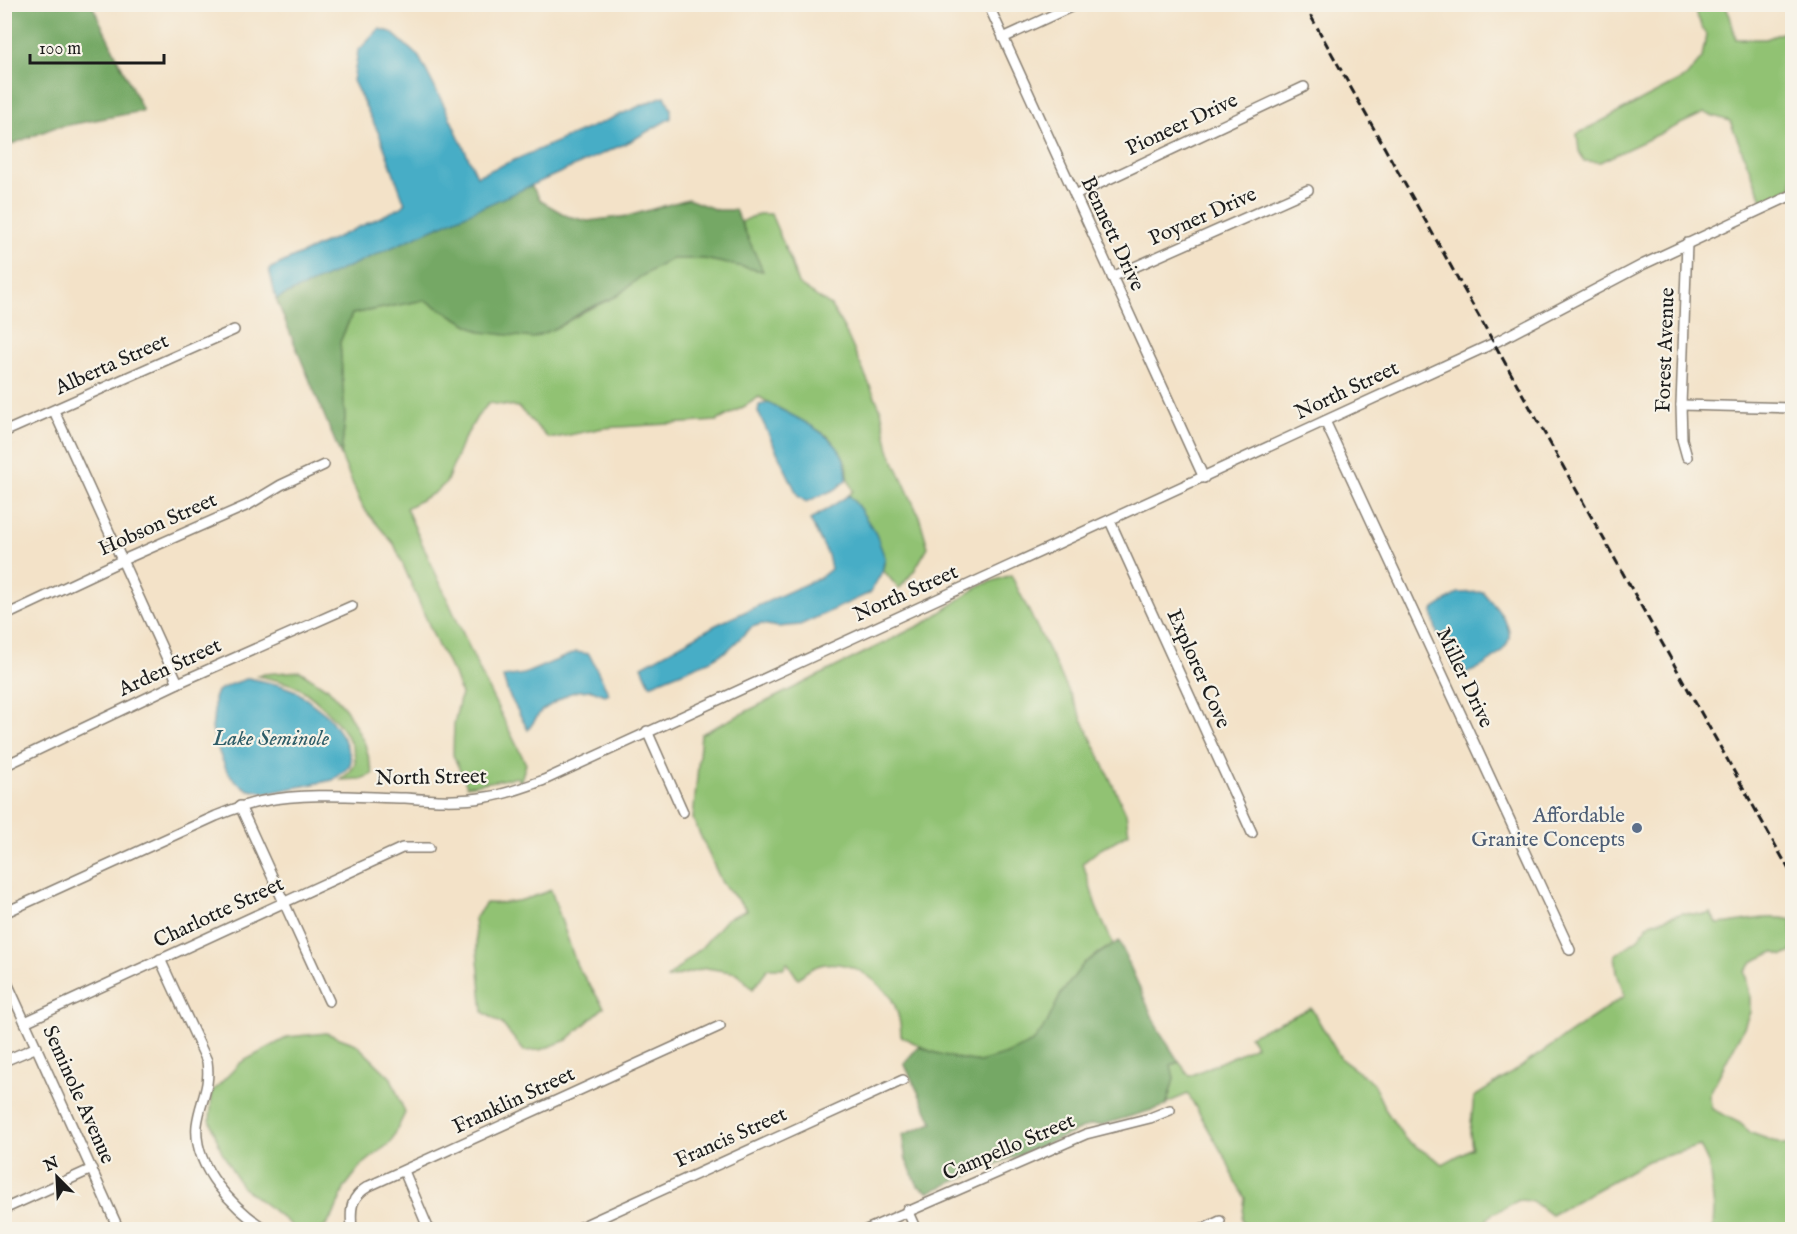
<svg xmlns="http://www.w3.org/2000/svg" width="1797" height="1234" font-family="'IM FELL English',serif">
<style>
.green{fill:#91c273;stroke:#566f48;stroke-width:1.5}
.forest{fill:#74a865;stroke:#486240;stroke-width:1.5}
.water{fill:#47adc6;stroke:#326471;stroke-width:1.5}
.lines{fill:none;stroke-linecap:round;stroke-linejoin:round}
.minor-casing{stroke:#887f72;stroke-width:12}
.minor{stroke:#fff;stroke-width:9}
.rail{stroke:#1c1c1c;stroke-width:3;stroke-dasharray:9 4.5;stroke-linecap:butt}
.service-dot{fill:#5c6f8a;stroke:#f7f3e8;stroke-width:2}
.labels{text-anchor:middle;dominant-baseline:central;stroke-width:4.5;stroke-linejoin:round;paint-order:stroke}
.street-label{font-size:21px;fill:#1c1c1c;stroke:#f7f3e8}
.service-label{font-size:21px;fill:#4e5e75;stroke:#f7f3e8;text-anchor:end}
.water-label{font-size:22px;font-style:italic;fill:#2f5d68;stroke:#f7f3e8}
</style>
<rect width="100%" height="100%" fill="#f7f3e8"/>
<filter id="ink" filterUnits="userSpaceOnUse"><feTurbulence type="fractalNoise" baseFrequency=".0167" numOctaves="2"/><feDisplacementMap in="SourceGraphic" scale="12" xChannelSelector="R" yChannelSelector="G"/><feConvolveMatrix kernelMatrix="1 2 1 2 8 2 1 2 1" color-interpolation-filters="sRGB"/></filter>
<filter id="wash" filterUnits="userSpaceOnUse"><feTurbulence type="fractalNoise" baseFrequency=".008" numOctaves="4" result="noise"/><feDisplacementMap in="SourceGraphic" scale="24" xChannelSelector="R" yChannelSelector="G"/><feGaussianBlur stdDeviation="1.35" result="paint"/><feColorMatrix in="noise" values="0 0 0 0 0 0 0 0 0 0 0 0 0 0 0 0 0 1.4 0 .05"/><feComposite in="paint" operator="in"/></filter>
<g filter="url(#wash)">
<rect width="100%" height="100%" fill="#f3e2c8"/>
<g class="green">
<path d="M1692 5H1725L1730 16 1736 39H1766L1792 29V187L1763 202 1730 121 1704 113 1600 162 1584 161 1579 151 1577 134 1686 77 1702 58 1706 35Z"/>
<path d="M758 214H771L791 262 798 284 831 306 844 328 881 410 889 450 919 516 928 547 914 571 899 589 883 570 885 558 860 509 849 495 853 491 847 476 848 469 843 456 828 436 759 397 745 406 717 421 603 428 555 438H548L518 407 489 403 477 417 463 441 446 483 434 493 406 508 485 682 526 764 520 783 518 777 467 786 453 755 454 724 461 694 454 674 438 646 394 544 363 508 341 456 345 418 340 342 352 314 425 300 481 332 560 326 585 311 617 296 640 277 671 259H704L762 271 741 222Z"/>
<path d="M1011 575 1077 708 1126 813 1129 833 1099 850 1083 863 1097 909 1113 944 1084 963 1061 994 1047 1023 1033 1042 1007 1054 980 1062 955 1058 932 1052 901 1036C901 1023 897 1008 890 996 888 993 883 989 880 986 856 963 823 953 798 979L787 962 784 968H768L753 989 737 973 706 968 666 979 702 947 726 919 747 910 722 883 693 819 701 734 926 622 981 585Z"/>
<path d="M300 671 326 688 327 687 346 709 365 744 373 774 361 779 340 780C346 775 354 770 355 762 357 737 316 696 295 686 283 681 271 679 258 676L264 674Z"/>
<path d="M551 890 577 966 604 1007 567 1040 540 1050 524 1051 502 1024 483 1012 474 919 486 903C511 904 527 900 551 890Z"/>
<path d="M1683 913 1705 915 1710 913 1718 924C1744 922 1767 914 1792 920V952L1783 956 1774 952 1752 962 1745 972 1750 996V1012L1744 1027 1709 1095 1712 1109 1740 1123 1751 1133 1784 1145 1792 1144V1229H1713L1714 1209 1709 1165 1700 1146 1648 1161 1551 1215 1532 1201 1519 1200 1492 1214 1479 1229H1247L1242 1219 1245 1198 1234 1180 1227 1161 1188 1094 1167 1103 1174 1079 1170 1065 1179 1062 1190 1076 1256 1046 1249 1036 1311 1008 1341 1059 1373 1083 1385 1109 1406 1140 1443 1164 1472 1148 1470 1132 1474 1097C1526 1065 1574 1029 1625 996L1617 973 1615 955 1637 940 1650 923Z"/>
<path d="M326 1033 356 1044 391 1078 405 1113 391 1142 361 1166 345 1187 333 1216 323 1229H295L279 1215 241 1186 221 1150 210 1120 212 1092 240 1063 288 1037Z"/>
</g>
<g class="forest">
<path d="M5 4 92 5 143 111 53 128 5 147Z"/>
<path d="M531 185 541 201 567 216 588 221 628 216 688 199 717 210H735L763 271 704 259H671L640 277 617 296 585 310 560 326 533 338 481 332 425 300 352 314 340 342 345 418 341 456 276 299Z"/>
<path d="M1119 941 1157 1027 1179 1062 1171 1065 1174 1079 1166 1106 1101 1125H1091L929 1192 918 1186 906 1160 902 1135 933 1123 904 1063 919 1046 932 1052 955 1058 980 1062 1007 1054 1033 1042 1047 1023 1061 994 1084 963Z"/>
</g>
<g class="water">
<path d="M379 29 391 32 419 57 445 107 477 176 661 97 665 96 671 109V118L631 141 276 299 269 269 402 207 405 204 380 136 353 81 358 51Z"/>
<path d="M768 403C798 419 853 439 846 480L836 489 806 502 798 496 758 412 759 405Z"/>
<path d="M849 495 860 509 876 534 885 558 882 572 870 593 800 625 778 627 761 624 752 627 728 650 711 660 650 685 642 666 716 625 821 577 831 569 828 555 810 520Z"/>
<path d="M1483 592C1492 604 1506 616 1509 632 1513 651 1475 674 1458 675 1447 654 1433 634 1433 610L1458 593Z"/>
<path d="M576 652 589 654 609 694 605 695 592 690 578 691 568 694 541 711 528 730 508 693 503 677 524 674Z"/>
<path d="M249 678 280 685 296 691 328 716 344 739 350 755 351 762 348 768 333 780 268 793 249 790 236 782 227 771 219 752 212 729 214 714V699L217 691 229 685Z"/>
</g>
</g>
<g filter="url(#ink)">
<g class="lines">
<g class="minor-casing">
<g id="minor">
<path d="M988 4 1204 478"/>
<path d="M1003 38 1077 4"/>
<path d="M1075 195 1304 87"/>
<path d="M1112 277 1308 190"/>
<path d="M1681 405 1792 408"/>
<path d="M54 411 178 683"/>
<path d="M1325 421 1570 950"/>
<path d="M4 432 234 330"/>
<path d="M1687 457 1682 439 1681 405 1687 243"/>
<path d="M1110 521 1252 833"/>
<path d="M4 616 123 560 248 505 281 485 324 465"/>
<path d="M647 731 683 812"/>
<path d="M4 766 178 683 352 606"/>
<path d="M240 806 329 1001"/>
<path d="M4 913 216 816C231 810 247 804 263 801 310 792 358 797 405 798 432 800 460 802 487 797 507 794 525 787 544 780L1494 343 1644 264 1792 195"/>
<path d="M160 959 207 1061C211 1089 200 1100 197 1125 193 1168 234 1208 266 1230"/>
<path d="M4 976 119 1230"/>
<path d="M25 1022 402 848H429"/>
<path d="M4 1061 37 1047"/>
<path d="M404 1171 429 1230"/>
<path d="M4 1209 92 1169"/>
<path d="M907 1210 916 1230"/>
<path d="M352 1230C350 1209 350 1197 369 1186L720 1026"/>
<path d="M574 1230 903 1080"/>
<path d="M866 1230 1086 1134 1150 1118 1170 1110"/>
<path d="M1201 1230 1220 1221"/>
</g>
</g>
<use href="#minor" class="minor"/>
<path class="rail" d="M1304 4 1792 875"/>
</g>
</g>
<circle class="service-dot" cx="1637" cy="828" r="6"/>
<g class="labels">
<g class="street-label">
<text transform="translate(1182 125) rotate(-25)">Pioneer Drive</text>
<text transform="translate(1203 217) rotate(-24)">Poyner Drive</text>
<text transform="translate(1112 234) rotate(65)">Bennett Drive</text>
<text transform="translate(1666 350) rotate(-88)">Forest Avenue</text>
<text transform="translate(112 365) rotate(-24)">Alberta Street</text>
<text transform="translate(1347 391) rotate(-25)">North Street</text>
<text transform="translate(158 525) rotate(-24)">Hobson Street</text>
<text transform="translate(906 594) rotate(-24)">North Street</text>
<text transform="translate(170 668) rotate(-25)">Arden Street</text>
<text transform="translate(1198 669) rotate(66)">Explorer Cove</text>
<text transform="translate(1464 678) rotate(65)">Miller Drive</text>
<text transform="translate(431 778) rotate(-1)">North Street</text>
<text transform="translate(219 913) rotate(-25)">Charlotte Street</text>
<text transform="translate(78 1095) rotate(66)">Seminole Avenue</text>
<text transform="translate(514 1101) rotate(-25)">Franklin Street</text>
<text transform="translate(731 1138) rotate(-24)">Francis Street</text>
<text transform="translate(1009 1148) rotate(-23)">Campello Street</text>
</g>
<g class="service-label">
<text x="1625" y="816">Affordable<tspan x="1625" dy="24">Granite Concepts</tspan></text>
</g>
<g class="water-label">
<text x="271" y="739">Lake Seminole</text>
</g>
</g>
<rect width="1797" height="1234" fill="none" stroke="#f7f3e8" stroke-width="24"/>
<g transform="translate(57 1177) rotate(336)" stroke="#f7f3e8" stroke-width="4.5" paint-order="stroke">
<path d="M0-4.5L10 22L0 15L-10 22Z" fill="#1c1c1c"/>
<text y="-9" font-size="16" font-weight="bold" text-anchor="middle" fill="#1c1c1c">N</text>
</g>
<path d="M30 54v9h134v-9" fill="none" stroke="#1c1c1c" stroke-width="3"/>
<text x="39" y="54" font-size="18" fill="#1c1c1c" stroke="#f7f3e8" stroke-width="4.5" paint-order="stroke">100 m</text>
</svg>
